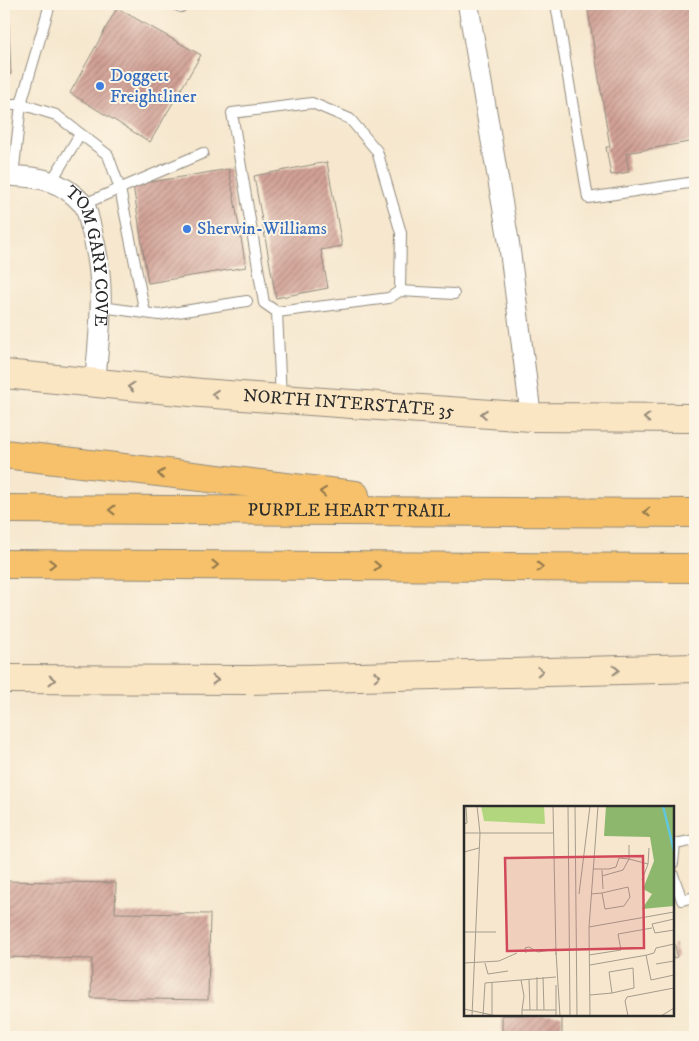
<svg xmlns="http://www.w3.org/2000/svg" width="699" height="1041" font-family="'IM FELL DW Pica',serif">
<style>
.building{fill:url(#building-hatch)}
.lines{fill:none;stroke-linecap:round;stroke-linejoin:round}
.lane-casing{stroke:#90897c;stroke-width:12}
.street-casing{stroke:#90897c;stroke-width:22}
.secondary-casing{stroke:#90897c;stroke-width:30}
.highway-casing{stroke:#90897c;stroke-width:30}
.lane{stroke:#fff;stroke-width:10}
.street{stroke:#fff;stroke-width:20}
.secondary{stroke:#fbe6c4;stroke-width:28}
.highway{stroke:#f6c16b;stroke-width:28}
.oneway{stroke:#938878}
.oneway2{stroke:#90764b}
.shop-dot{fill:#3f7fe0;stroke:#fcf5e5;stroke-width:2}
.labels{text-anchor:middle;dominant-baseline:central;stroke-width:4;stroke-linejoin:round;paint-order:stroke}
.shop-label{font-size:18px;fill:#366cbe;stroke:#fcf5e5;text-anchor:start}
.street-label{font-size:18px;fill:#2b2b2b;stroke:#fcf5e5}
.inset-river{fill:none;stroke:#62c6e0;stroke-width:2.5}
.inset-road{fill:none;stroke:#a59c8d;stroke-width:1}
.view{fill:#d1495b;fill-opacity:0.15;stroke:#d1495b;stroke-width:2.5}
.inset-edge{fill:none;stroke:#2b2b2b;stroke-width:2.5}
</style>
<defs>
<pattern id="building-hatch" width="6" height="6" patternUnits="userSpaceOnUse" patternTransform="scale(1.25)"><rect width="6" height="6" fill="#d2a196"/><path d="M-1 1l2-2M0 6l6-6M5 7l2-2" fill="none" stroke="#ab837b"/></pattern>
</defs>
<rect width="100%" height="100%" fill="#fcf5e5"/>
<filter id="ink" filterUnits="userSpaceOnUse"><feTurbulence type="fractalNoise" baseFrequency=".02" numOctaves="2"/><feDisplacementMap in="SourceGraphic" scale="10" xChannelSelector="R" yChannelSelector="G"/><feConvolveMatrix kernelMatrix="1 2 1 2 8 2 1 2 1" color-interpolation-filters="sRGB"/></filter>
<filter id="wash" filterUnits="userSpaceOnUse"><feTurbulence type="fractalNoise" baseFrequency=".0096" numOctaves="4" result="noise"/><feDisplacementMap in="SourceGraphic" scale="20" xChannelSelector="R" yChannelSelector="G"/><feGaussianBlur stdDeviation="1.12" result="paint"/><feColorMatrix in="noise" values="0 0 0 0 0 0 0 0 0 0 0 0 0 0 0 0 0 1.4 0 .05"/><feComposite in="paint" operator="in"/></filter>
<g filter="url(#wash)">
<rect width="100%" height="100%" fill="#f6e7ce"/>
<g id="blocks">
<g class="building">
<path d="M4 4H8L11 74H4Z"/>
<path d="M587 4H695V141L626 153 629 172 611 175 606 147H610Z"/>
<path d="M117 8 201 55 150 142 70 93Z"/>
<path d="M327 162 342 246 321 250 328 288 276 298 254 176Z"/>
<path d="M229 169 246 267 148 283 133 185Z"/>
<path d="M4 881 116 883 115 913 210 914 208 1000 91 998 92 959 4 957Z"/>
<path d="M673 944H675L677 957 673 958Z"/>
<rect x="502" y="1015" width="60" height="22"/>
</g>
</g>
</g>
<g filter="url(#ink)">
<use href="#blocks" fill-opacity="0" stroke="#90897c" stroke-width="1"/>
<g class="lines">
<g class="lane-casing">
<g id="lane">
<path d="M173 4 181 7"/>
<path d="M556 4 588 198 695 182"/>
<path d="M4 104H21L50 4"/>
<path d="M13 176 21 104 56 115 108 155 120 189 145 313"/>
<path d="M51 182 80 134"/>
<path d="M84 204 203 153"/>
<path d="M400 291 454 294"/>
<path d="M102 307 159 315 247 301"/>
<path d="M277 312 264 303 232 113 312 103 350 119 377 151 401 233 400 291 389 298 277 312 281 398"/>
<path d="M673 863 675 844 695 840"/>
<path d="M673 875 682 900 695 897"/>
</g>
</g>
<g class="street-casing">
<g id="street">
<path d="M468 4 509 243 531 417"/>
<path id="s1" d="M13 176C41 177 62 181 82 203 87 207 88 217 90 224 107 282 100 325 95 383"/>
</g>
</g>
<g class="secondary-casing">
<g id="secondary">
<path id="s2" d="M4 374 201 393 531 417 695 418"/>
<path d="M4 679 249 680 695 668"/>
</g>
</g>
<g class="highway-casing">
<g id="highway">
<path d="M4 454 355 495"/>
<path id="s3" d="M4 509 695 513"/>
<path d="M4 564 695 568"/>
</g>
</g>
<use href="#lane" class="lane"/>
<use href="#street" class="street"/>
<use href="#secondary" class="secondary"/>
<use href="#highway" class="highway"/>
</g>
<defs><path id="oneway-chevron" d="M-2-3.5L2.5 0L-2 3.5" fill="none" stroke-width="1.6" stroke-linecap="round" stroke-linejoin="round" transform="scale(1.25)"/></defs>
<g class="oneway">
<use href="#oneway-chevron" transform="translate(131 387) rotate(-175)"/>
<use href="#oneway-chevron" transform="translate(215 394) rotate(-176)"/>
<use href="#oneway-chevron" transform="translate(484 414) rotate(-176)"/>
<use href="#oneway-chevron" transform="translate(647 418) rotate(-179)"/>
<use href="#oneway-chevron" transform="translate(616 670) rotate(-1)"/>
<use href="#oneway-chevron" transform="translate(540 671) rotate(-2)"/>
<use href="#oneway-chevron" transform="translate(377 676) rotate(-2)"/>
<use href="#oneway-chevron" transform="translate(52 680) rotate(1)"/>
<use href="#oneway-chevron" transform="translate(215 680)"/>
</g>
<g class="oneway2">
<use href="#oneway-chevron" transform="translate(161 474) rotate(-173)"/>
<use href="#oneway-chevron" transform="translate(323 492) rotate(-174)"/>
<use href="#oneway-chevron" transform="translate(112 510) rotate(-180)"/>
<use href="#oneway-chevron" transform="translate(647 512) rotate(-180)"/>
<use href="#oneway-chevron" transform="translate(52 564)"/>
<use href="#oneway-chevron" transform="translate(215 565)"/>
<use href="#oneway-chevron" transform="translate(377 566)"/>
<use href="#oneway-chevron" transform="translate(540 567)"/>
</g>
</g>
<g class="shop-dot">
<circle cx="100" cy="86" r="5"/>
<circle cx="187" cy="229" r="5"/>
</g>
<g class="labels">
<g class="shop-label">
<text x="110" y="76">Doggett<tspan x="110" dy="21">Freightliner</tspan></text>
<text x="197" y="229">Sherwin-Williams</text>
</g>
<g class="street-label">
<text stroke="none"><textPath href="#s1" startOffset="130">TOM GARY COVE</textPath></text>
<text stroke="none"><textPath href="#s2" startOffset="346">NORTH INTERSTATE 35</textPath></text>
<text stroke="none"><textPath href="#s3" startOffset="345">PURPLE HEART TRAIL</textPath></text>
</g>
</g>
<g transform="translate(464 806)">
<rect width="210" height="210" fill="#f6e7ce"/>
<path d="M17 0H80L81 18 20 15Z" fill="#b2d67e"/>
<path d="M142 0H210V100L178 103 188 88 179 83 190 55 186 31 140 30Z" fill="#8db76d"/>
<path class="inset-river" d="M199 0 210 45"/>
<path class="inset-road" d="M89 0 92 149M104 0 106 210M111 0 113 210M0 18 3 17 2 0M0 27H89M165 39V53L184 58 178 74M0 46 15 42M184 58 185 42M129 63H145L152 61 155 52 165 53 159 64 138 70M138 64 139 83M115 88 126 0M127 88 138 87 141 103 160 100 166 91 164 81 138 87M210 113 188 118 191 127 210 124M125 121 210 106M0 126H32M92 146 96 210M62 147 61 142 65 141 74 146 92 143M125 149 157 144 154 128 188 122M182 149 187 174 210 169M0 157 35 155 53 147M21 157 24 168 44 165M192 158 210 155M126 159 183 149 190 147 192 142 210 138M73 171V204M79 171 80 204M65 173 66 204M28 176V208M92 179V210M126 189 148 187 145 166 169 162 170 182 148 187M0 203 33 210M58 204 60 190 57 174 92 171M8 210 16 27 13 0M19 210 21 177 57 174M58 210V204H92M126 210 125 121 134 0M164 210 161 195 163 191 210 182M197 210 210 202"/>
<path class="view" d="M179 50 180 142 43 145 41 52Z"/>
<rect width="210" height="210" class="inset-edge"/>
</g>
<rect width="699" height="1041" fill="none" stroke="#fcf5e5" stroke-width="20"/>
</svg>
